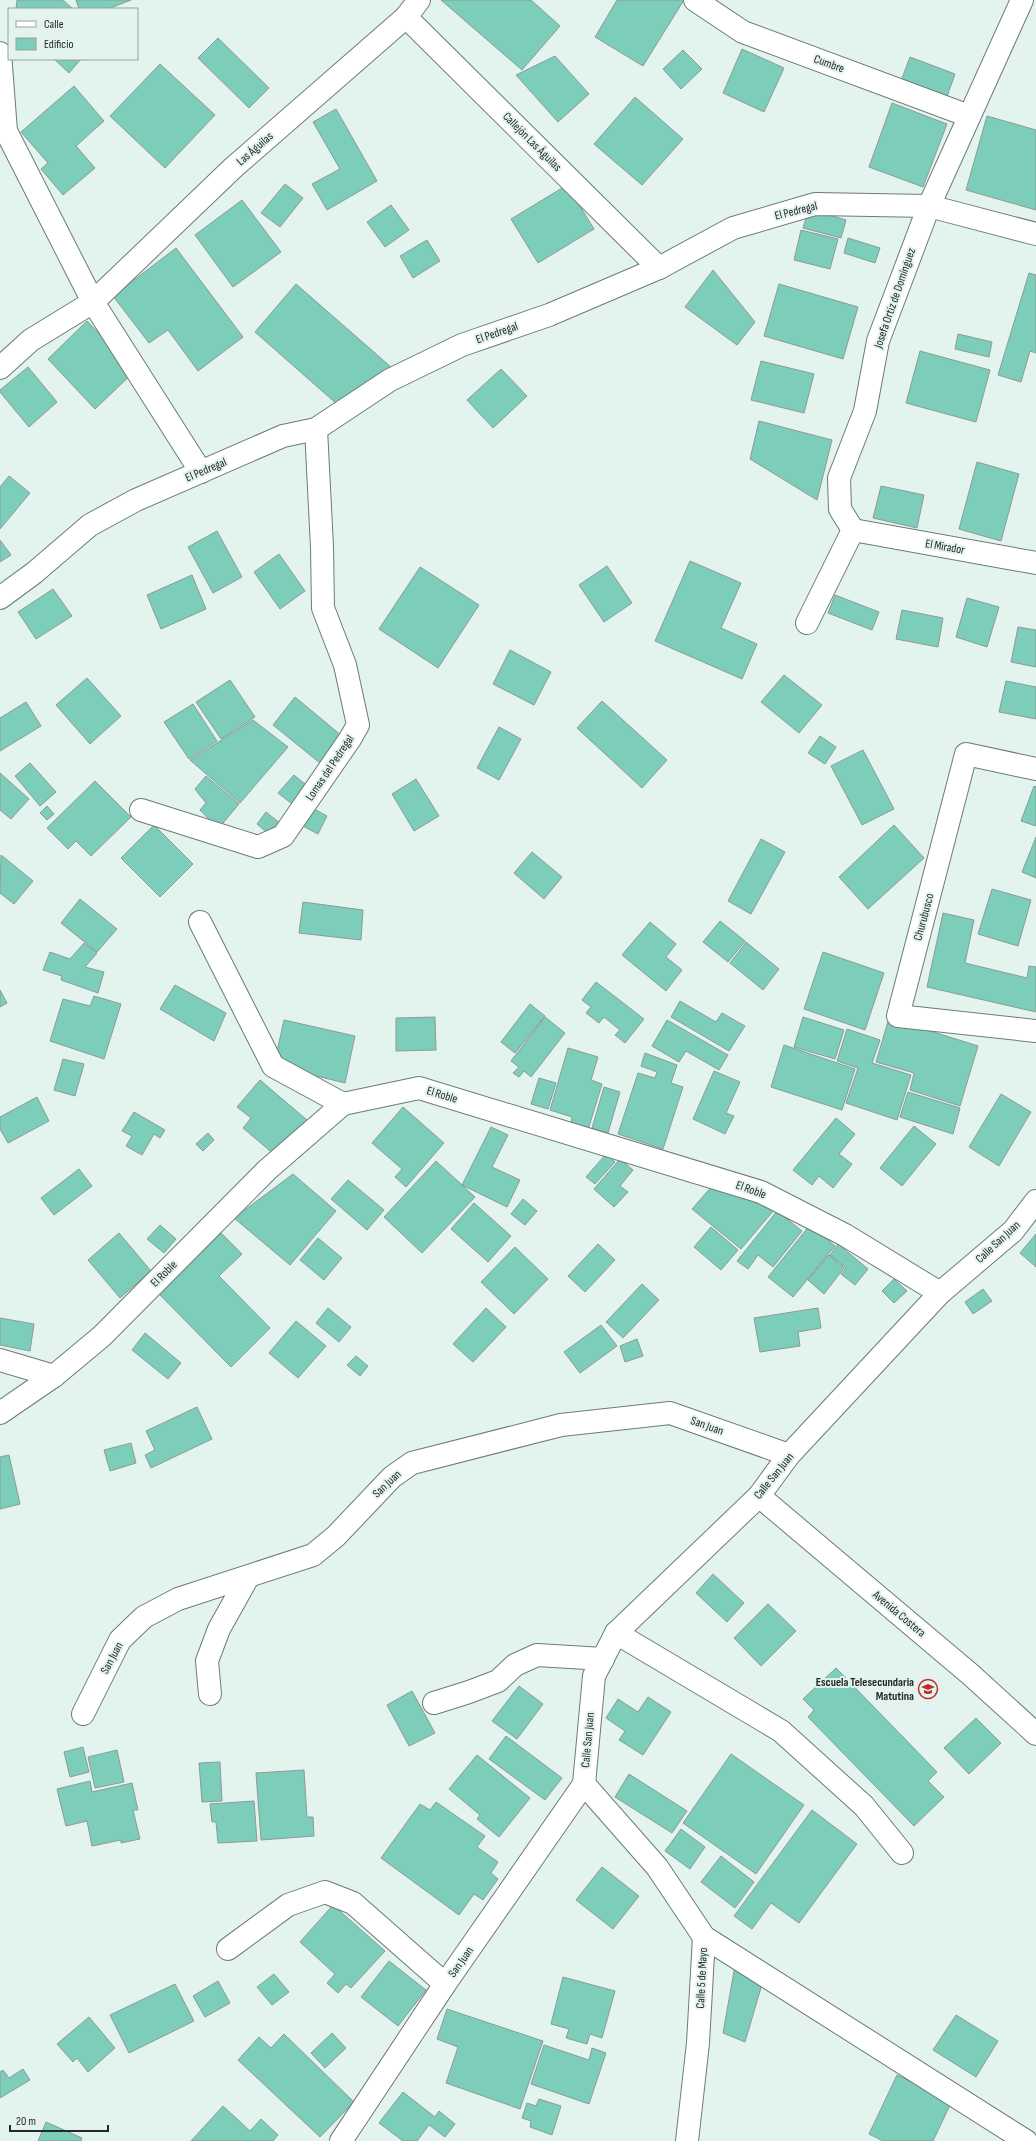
<svg xmlns="http://www.w3.org/2000/svg" width="1036" height="2141" font-family="'Sofia Sans Condensed',sans-serif">
<style>
.building{fill:#7ccdb9;stroke:#8d9b97}
.lines{fill:none;stroke-linecap:round;stroke-linejoin:round}
.minor-casing{stroke:#6d7b77;stroke-width:24}
.minor{stroke:#fff;stroke-width:22}
.labels{text-anchor:middle;dominant-baseline:central;stroke-width:4;stroke-linejoin:round;paint-order:stroke}
.street-label{font-size:12px;fill:#242928;stroke:#e3f3ee}
.poi-label{font-size:12px;font-weight:bold;fill:#242928;stroke:#e3f3ee;text-anchor:end}
</style>
<rect width="100%" height="100%" fill="#e3f3ee"/>
<g class="building">
<path d="M17 0H63L73 9H16Z"/>
<path d="M76 0H131L108 9H79Z"/>
<path d="M441 0H531L560 26 522 70Z"/>
<path d="M617 0H684L643 66 595 37Z"/>
<path d="M218 38 269 88 249 108 198 58Z"/>
<path d="M742 49 784 68 764 112 723 93Z"/>
<path d="M683 50 702 69 681 89 663 69Z"/>
<path d="M555 56 589 94 558 122 516 75Z"/>
<path d="M910 57 955 74 944 105 898 89Z"/>
<path d="M54 59H81L69 73Z"/>
<path d="M160 64 215 115 165 168 110 116Z"/>
<path d="M74 86 104 121 76 146 95 168 63 195 41 169 48 163 21 132Z"/>
<path d="M635 97 683 139 642 185 594 144Z"/>
<path d="M892 103 947 124 923 187 869 167Z"/>
<path d="M336 109 377 181 327 210 312 184 340 169 313 122Z"/>
<path d="M987 116 1036 130V210L966 190Z"/>
<path d="M285 184 303 198 280 227 261 213Z"/>
<path d="M567 185 594 229 538 263 511 219Z"/>
<path d="M242 200 281 252 233 287 195 235Z"/>
<path d="M391 205 409 230 385 247 367 222Z"/>
<path d="M809 209 846 220 841 238 803 228Z"/>
<path d="M801 230 838 239 830 269 794 260Z"/>
<path d="M848 238 880 248 875 263 844 253Z"/>
<path d="M427 240 440 261 413 278 400 256Z"/>
<path d="M176 248 243 337 198 371 168 330 149 343 113 296Z"/>
<path d="M713 270 755 322 737 345 685 307Z"/>
<path d="M1029 273 1036 275V353L1030 351 1021 382 998 375Z"/>
<path d="M296 284 391 367 338 405 255 332Z"/>
<path d="M779 284 858 307 843 359 764 336Z"/>
<path d="M87 321 135 371 95 409 48 359Z"/>
<path d="M958 334 992 342 989 357 955 349Z"/>
<path d="M920 351 990 370 976 422 906 403Z"/>
<path d="M761 361 814 374 804 413 751 400Z"/>
<path d="M28 367 57 402 29 427 0 392V390Z"/>
<path d="M501 369 527 396 493 428 467 400Z"/>
<path d="M759 421 832 440 817 500 750 459Z"/>
<path d="M977 462 1019 474 1001 541 959 529Z"/>
<path d="M9 476 30 493 0 529V487Z"/>
<path d="M881 486 924 495 917 528 873 518Z"/>
<path d="M217 531 242 577 213 593 188 547Z"/>
<path d="M0 540 11 555 0 562Z"/>
<path d="M279 554 305 591 280 609 254 572Z"/>
<path d="M690 561 741 583 721 628 757 644 742 679 655 641Z"/>
<path d="M607 566 632 603 604 622 579 585Z"/>
<path d="M420 567 479 605 438 668 379 629Z"/>
<path d="M192 575 206 609 161 629 147 595Z"/>
<path d="M53 589 72 616 36 639 18 612Z"/>
<path d="M835 595 879 612 872 630 828 613Z"/>
<path d="M967 598 999 607 987 647 956 637Z"/>
<path d="M902 610 943 618 938 647 896 639Z"/>
<path d="M1018 627 1036 630V667L1011 662Z"/>
<path d="M510 650 551 672 534 705 493 684Z"/>
<path d="M784 675 822 705 799 733 761 702Z"/>
<path d="M87 678 121 716 90 744 56 705Z"/>
<path d="M230 680 255 717 221 739 196 702Z"/>
<path d="M1006 681 1036 687V719L999 712Z"/>
<path d="M295 697 342 736 320 763 273 725Z"/>
<path d="M602 701 667 760 642 788 577 728Z"/>
<path d="M26 702 41 726 0 751V718Z"/>
<path d="M193 704 217 741 189 759 164 722Z"/>
<path d="M253 720 288 747 240 803 190 760Z"/>
<path d="M499 727 521 739 499 780 477 768Z"/>
<path d="M820 736 836 747 825 764 808 753Z"/>
<path d="M863 750 894 809 862 825 831 766Z"/>
<path d="M30 763 56 792 40 806 15 776Z"/>
<path d="M0 773 29 799 11 819 0 810Z"/>
<path d="M294 775 311 789 296 807 278 793Z"/>
<path d="M206 776 239 804 218 829 200 810 206 803 195 789Z"/>
<path d="M416 779 439 816 414 831 392 794Z"/>
<path d="M95 781 131 817 91 856 76 841 68 849 47 828Z"/>
<path d="M1034 786 1036 787V826L1021 821Z"/>
<path d="M47 806 54 814 47 820 40 813Z"/>
<path d="M309 806 327 816 318 834 299 824Z"/>
<path d="M266 812 281 824 271 836 257 824Z"/>
<path d="M154 825 193 864 160 897 121 858Z"/>
<path d="M894 825 924 858 868 909 839 877Z"/>
<path d="M1036 837V878L1022 872Z"/>
<path d="M761 839 785 852 751 914 728 901Z"/>
<path d="M532 852 562 877 544 899 514 873Z"/>
<path d="M1 855 33 881 14 904 0 893Z"/>
<path d="M992 889 1031 900 1018 946 978 934Z"/>
<path d="M80 899 117 929 97 952 61 923Z"/>
<path d="M303 902 363 910 361 940 299 933Z"/>
<path d="M943 913 974 920 965 963 1027 978 1029 966 1036 967V1012L927 987Z"/>
<path d="M720 921 745 941 728 962 703 942Z"/>
<path d="M650 922 676 944 666 957 682 970 666 991 622 955Z"/>
<path d="M746 942 779 969 763 990 730 963Z"/>
<path d="M84 943 97 953 85 967 104 972 98 993 61 980 62 976 43 970 50 952 70 959Z"/>
<path d="M823 952 884 973 865 1030 804 1009Z"/>
<path d="M596 982 644 1019 625 1043 615 1035 620 1030 604 1017 599 1023 586 1013 591 1007 582 1000Z"/>
<path d="M175 985 226 1013 214 1041 160 1009Z"/>
<path d="M0 990 7 1003 0 1007Z"/>
<path d="M94 996 121 1004 104 1059 50 1041 63 999 90 1006Z"/>
<path d="M680 1001 716 1022 722 1013 745 1026 729 1051 671 1017Z"/>
<path d="M530 1004 545 1016 515 1053 501 1042Z"/>
<path d="M435 1017 436 1050 396 1051V1018Z"/>
<path d="M545 1017 565 1033 531 1077 524 1071 519 1077 513 1073 519 1067 511 1061Z"/>
<path d="M803 1017 844 1030 835 1059 794 1047Z"/>
<path d="M889 1018 978 1046 960 1106 910 1090 914 1073 876 1062Z"/>
<path d="M284 1020 355 1036 345 1083 300 1072 301 1068 275 1061Z"/>
<path d="M667 1020 728 1055 719 1070 686 1051 679 1062 652 1046Z"/>
<path d="M847 1029 880 1040 872 1063 911 1075 897 1120 846 1103 858 1068 837 1061Z"/>
<path d="M784 1045 855 1069 842 1110 771 1087Z"/>
<path d="M568 1048 598 1057 591 1080 602 1084 588 1130 571 1124 572 1117 550 1110Z"/>
<path d="M645 1053 677 1065 671 1083 683 1087 663 1149 618 1134 638 1073 655 1078 657 1072 641 1066Z"/>
<path d="M63 1059 84 1064 75 1096 54 1090Z"/>
<path d="M714 1071 740 1082 726 1113 734 1116 725 1134 693 1119Z"/>
<path d="M539 1078 556 1083 548 1109 531 1104Z"/>
<path d="M260 1080 307 1120 276 1156 243 1128 251 1118 237 1107Z"/>
<path d="M604 1087 620 1092 608 1133 592 1128Z"/>
<path d="M908 1092 960 1108 953 1134 900 1117Z"/>
<path d="M1001 1094 1031 1112 999 1166 969 1147Z"/>
<path d="M37 1097 49 1121 8 1143 0 1129V1117Z"/>
<path d="M403 1107 444 1143 406 1187 395 1177 402 1169 372 1143Z"/>
<path d="M134 1112 165 1130 160 1138 154 1134 142 1155 126 1146 132 1136 122 1131Z"/>
<path d="M836 1118 855 1134 839 1154 852 1164 833 1188 819 1176 812 1185 793 1170Z"/>
<path d="M914 1126 936 1144 902 1186 880 1168Z"/>
<path d="M491 1127 508 1135 492 1167 520 1180 507 1207 462 1185Z"/>
<path d="M208 1133 214 1140 203 1151 196 1144Z"/>
<path d="M606 1154 615 1162 595 1184 586 1177Z"/>
<path d="M620 1159 633 1170 620 1186 628 1192 614 1207 594 1189Z"/>
<path d="M436 1161 475 1197 422 1253 384 1217Z"/>
<path d="M79 1169 92 1186 54 1215 41 1198Z"/>
<path d="M293 1174 336 1211 290 1265 234 1218Z"/>
<path d="M348 1180 384 1210 367 1230 331 1199Z"/>
<path d="M713 1185 775 1209 741 1249 692 1209Z"/>
<path d="M523 1199 537 1211 525 1225 511 1214Z"/>
<path d="M474 1203 511 1236 488 1262 451 1229Z"/>
<path d="M777 1211 802 1231 773 1267 758 1255 748 1269 737 1261Z"/>
<path d="M160 1225 176 1239 164 1253 147 1239Z"/>
<path d="M810 1225 835 1246 793 1297 768 1277Z"/>
<path d="M711 1227 738 1250 721 1270 694 1247Z"/>
<path d="M119 1233 151 1271 120 1298 88 1260Z"/>
<path d="M221 1233 242 1254 219 1276 270 1328 231 1367 159 1294Z"/>
<path d="M1036 1234V1267L1020 1253Z"/>
<path d="M318 1238 342 1258 324 1280 300 1260Z"/>
<path d="M598 1244 615 1260 585 1292 568 1276Z"/>
<path d="M838 1244 868 1269 855 1285 841 1274 846 1268 830 1255Z"/>
<path d="M515 1247 548 1279 514 1314 481 1282Z"/>
<path d="M829 1255 844 1268 824 1294 808 1280Z"/>
<path d="M894 1279 907 1291 894 1303 882 1291Z"/>
<path d="M642 1284 659 1300 623 1338 606 1322Z"/>
<path d="M983 1289 992 1301 973 1314 965 1302Z"/>
<path d="M328 1308 351 1327 339 1342 316 1323Z"/>
<path d="M486 1308 506 1327 473 1362 453 1344Z"/>
<path d="M818 1308 821 1328 798 1332 800 1346 760 1352 754 1318Z"/>
<path d="M0 1318 34 1324 30 1351 0 1345Z"/>
<path d="M296 1321 326 1346 298 1378 269 1353Z"/>
<path d="M601 1325 617 1346 580 1373 564 1352Z"/>
<path d="M145 1333 181 1363 168 1379 132 1350Z"/>
<path d="M637 1339 643 1356 625 1362 620 1346Z"/>
<path d="M356 1356 368 1366 360 1376 347 1365Z"/>
<path d="M197 1407 212 1439 151 1468 145 1455 155 1450 146 1431Z"/>
<path d="M131 1443 136 1463 110 1471 104 1450Z"/>
<path d="M9 1455 20 1504 0 1509V1457Z"/>
<path d="M713 1574 744 1603 727 1622 696 1593Z"/>
<path d="M768 1604 796 1631 761 1666 734 1638Z"/>
<path d="M836 1668 937 1772 928 1781 944 1797 914 1826 808 1717 814 1710 803 1699Z"/>
<path d="M519 1686 543 1704 517 1739 492 1721Z"/>
<path d="M412 1691 435 1733 409 1746 387 1705Z"/>
<path d="M648 1697 671 1712 643 1755 619 1740 625 1731 606 1718 618 1699 638 1712Z"/>
<path d="M976 1718 1001 1743 969 1774 944 1748Z"/>
<path d="M506 1736 562 1778 545 1800 489 1759Z"/>
<path d="M83 1747 89 1772 70 1777 64 1752Z"/>
<path d="M117 1750 124 1782 95 1788 88 1757Z"/>
<path d="M731 1754 804 1805 756 1874 683 1823Z"/>
<path d="M477 1755 530 1798 499 1837 477 1819 480 1815 449 1789Z"/>
<path d="M220 1762 222 1801 202 1802 199 1763Z"/>
<path d="M304 1770 307 1817H313L314 1836 261 1840 256 1773Z"/>
<path d="M629 1774 687 1811 672 1833 615 1797Z"/>
<path d="M90 1781 92 1792 132 1783 138 1810H133L140 1839 121 1843V1840L92 1846 87 1821 66 1826 57 1789Z"/>
<path d="M254 1801 257 1841 218 1843 216 1822H212L210 1804Z"/>
<path d="M436 1802 485 1836 477 1847 498 1862 491 1873 498 1879 483 1900 474 1894 459 1915 381 1858 420 1804 430 1810Z"/>
<path d="M812 1810 857 1844 799 1923 771 1903 752 1929 734 1916Z"/>
<path d="M681 1829 705 1847 690 1869 665 1851Z"/>
<path d="M721 1856 754 1882 735 1908 701 1882Z"/>
<path d="M602 1867 639 1896 613 1929 576 1900Z"/>
<path d="M333 1905 385 1951 351 1988 346 1984 338 1993 327 1983 335 1974 300 1942Z"/>
<path d="M736 1960 763 1981 745 2042 723 2033Z"/>
<path d="M389 1961 426 1990 398 2026 361 1997Z"/>
<path d="M274 1974 289 1992 272 2005 257 1987Z"/>
<path d="M563 1977 615 1991 602 2038 590 2034 587 2044 566 2038 569 2029 551 2024Z"/>
<path d="M218 1981 230 2003 205 2017 193 1996Z"/>
<path d="M175 1984 194 2021 129 2053 110 2015Z"/>
<path d="M447 2009 543 2041 520 2109 446 2083 458 2047 437 2039Z"/>
<path d="M956 2015 998 2041 976 2077 933 2050Z"/>
<path d="M89 2017 115 2048 88 2072 77 2058 73 2062 57 2044Z"/>
<path d="M332 2033 346 2048 325 2068 311 2053Z"/>
<path d="M284 2034 354 2102 320 2137 238 2060 259 2037 271 2048Z"/>
<path d="M544 2045 589 2060 592 2048 606 2053 589 2104 531 2084Z"/>
<path d="M23 2069 30 2080 0 2098V2072L3 2070 9 2078Z"/>
<path d="M897 2075 952 2101 933 2141H883L869 2134Z"/>
<path d="M403 2092 435 2117 439 2111 455 2124 445 2137 429 2125 417 2141H403L379 2123Z"/>
<path d="M539 2099 561 2106 552 2135 530 2127 531 2121 522 2118 527 2103 536 2106Z"/>
<path d="M223 2106 250 2131 261 2119 278 2135 273 2141H191Z"/>
<path d="M46 2122 82 2138 81 2141H38Z"/>
</g>
<g class="lines">
<g class="minor-casing">
<g id="minor">
<path d="M695 0 743 32 969 116"/>
<path d="M406 17 659 268"/>
<path d="M0 53 6 131 93 302 201 472"/>
<path d="M0 368 31 340 93 302 234 167 406 17 419 0"/>
<path d="M853 530 1036 563"/>
<path d="M0 598 34 573 90 525 136 500 283 436 316 429 390 380 462 345 549 315 659 268 733 228 815 204 929 206 1036 234"/>
<path d="M807 623 853 530 840 509 839 478 865 411 878 341 929 206 1022 0"/>
<path d="M1036 769 966 754 898 1016 1036 1031"/>
<path d="M141 810 258 847 283 836 350 739 358 725 345 665 323 608 322 547 316 429"/>
<path d="M200 922 273 1066 343 1104"/>
<path d="M0 1360 54 1376"/>
<path d="M0 1413 54 1376 102 1336 267 1170 343 1104 419 1088 761 1192 845 1235 940 1293"/>
<path d="M759 1496 970 1674 1036 1734"/>
<path d="M616 1633 781 1731 864 1806 902 1853"/>
<path d="M210 1694 207 1661 219 1629 248 1577"/>
<path d="M434 1703 469 1692 498 1681 515 1665 537 1655 603 1659"/>
<path d="M83 1714 120 1640 144 1617 178 1599 313 1555 336 1536 392 1477 412 1463 561 1425 670 1413 789 1455"/>
<path d="M584 1784 657 1867 704 1937 698 2043 687 2141"/>
<path d="M704 1937 1026 2141"/>
<path d="M228 1949 288 1905 325 1892 353 1903 445 1984"/>
<path d="M341 2141 445 1984 584 1784 594 1676 616 1633 759 1496 789 1455 940 1293 1013 1231 1036 1201"/>
</g>
</g>
<use href="#minor" class="minor"/>
</g>
<defs>
<g id="school-ring" transform="scale(1)"><circle r="9.5" fill="#e3f3ee" stroke="#be2f2e" stroke-width="1.5"/><path d="M0-5L7-2L0 1L-7-2ZM-4 1L0 2.5L4 1V4Q0 6-4 4Z" fill="#be2f2e"/></g>
</defs>
<g fill-rule="evenodd">
<use href="#school-ring" x="928" y="1689"/>
</g>
<g class="labels">
<g class="street-label">
<text transform="translate(829 64) rotate(20)">Cumbre</text>
<text transform="translate(532 142) rotate(45)">Callejón Las Águilas</text>
<text transform="translate(255 149) rotate(-41)">Las Águilas</text>
<text transform="translate(796 211) rotate(-14)">El Pedregal</text>
<text transform="translate(895 298) rotate(-71)">Josefa Ortiz de Domínguez</text>
<text transform="translate(497 333) rotate(-19)">El Pedregal</text>
<text transform="translate(206 470) rotate(-23)">El Pedregal</text>
<text transform="translate(945 547) rotate(10)">El Mirador</text>
<text transform="translate(330 768) rotate(-56)">Lomas del Pedregal</text>
<text transform="translate(924 917) rotate(-75)">Churubusco</text>
<text transform="translate(442 1095) rotate(17)">El Roble</text>
<text transform="translate(751 1190) rotate(20)">El Roble</text>
<text transform="translate(998 1242) rotate(-43)">Calle San Juan</text>
<text transform="translate(164 1274) rotate(-45)">El Roble</text>
<text transform="translate(707 1426) rotate(20)">San Juan</text>
<text transform="translate(774 1476) rotate(-51)">Calle San Juan</text>
<text transform="translate(387 1484) rotate(-43)">San Juan</text>
<text transform="translate(899 1614) rotate(40)">Avenida Costera</text>
<text transform="translate(112 1658) rotate(-62)">San Juan</text>
<text transform="translate(588 1740) rotate(-85)">Calle San Juan</text>
<text transform="translate(461 1962) rotate(-55)">San Juan</text>
<text transform="translate(702 1978) rotate(-87)">Calle 5 de Mayo</text>
</g>
<g class="poi-label">
<text x="914" y="1682">Escuela Telesecundaria<tspan x="914" dy="14">Matutina</tspan></text>
</g>
</g>
<rect x="8" y="8" width="130" height="52" fill="#e3f3ee" stroke="#97a29f"/>
<rect x="16" y="21" width="20" height="6" fill="#ffffff" stroke="#97a29f"/>
<text x="44" y="28" font-size="12" fill="#242928">Calle</text>
<rect x="16" y="38" width="20" height="12" fill="#7ccdb9" stroke="#97a29f"/>
<text x="44" y="48" font-size="12" fill="#242928">Edificio</text>
<path d="M10 2125v6h98v-6" fill="none" stroke="#242928" stroke-width="2"/>
<text x="16" y="2125" font-size="12" fill="#242928" stroke="#e3f3ee" stroke-width="3" paint-order="stroke">20 m</text>
</svg>
